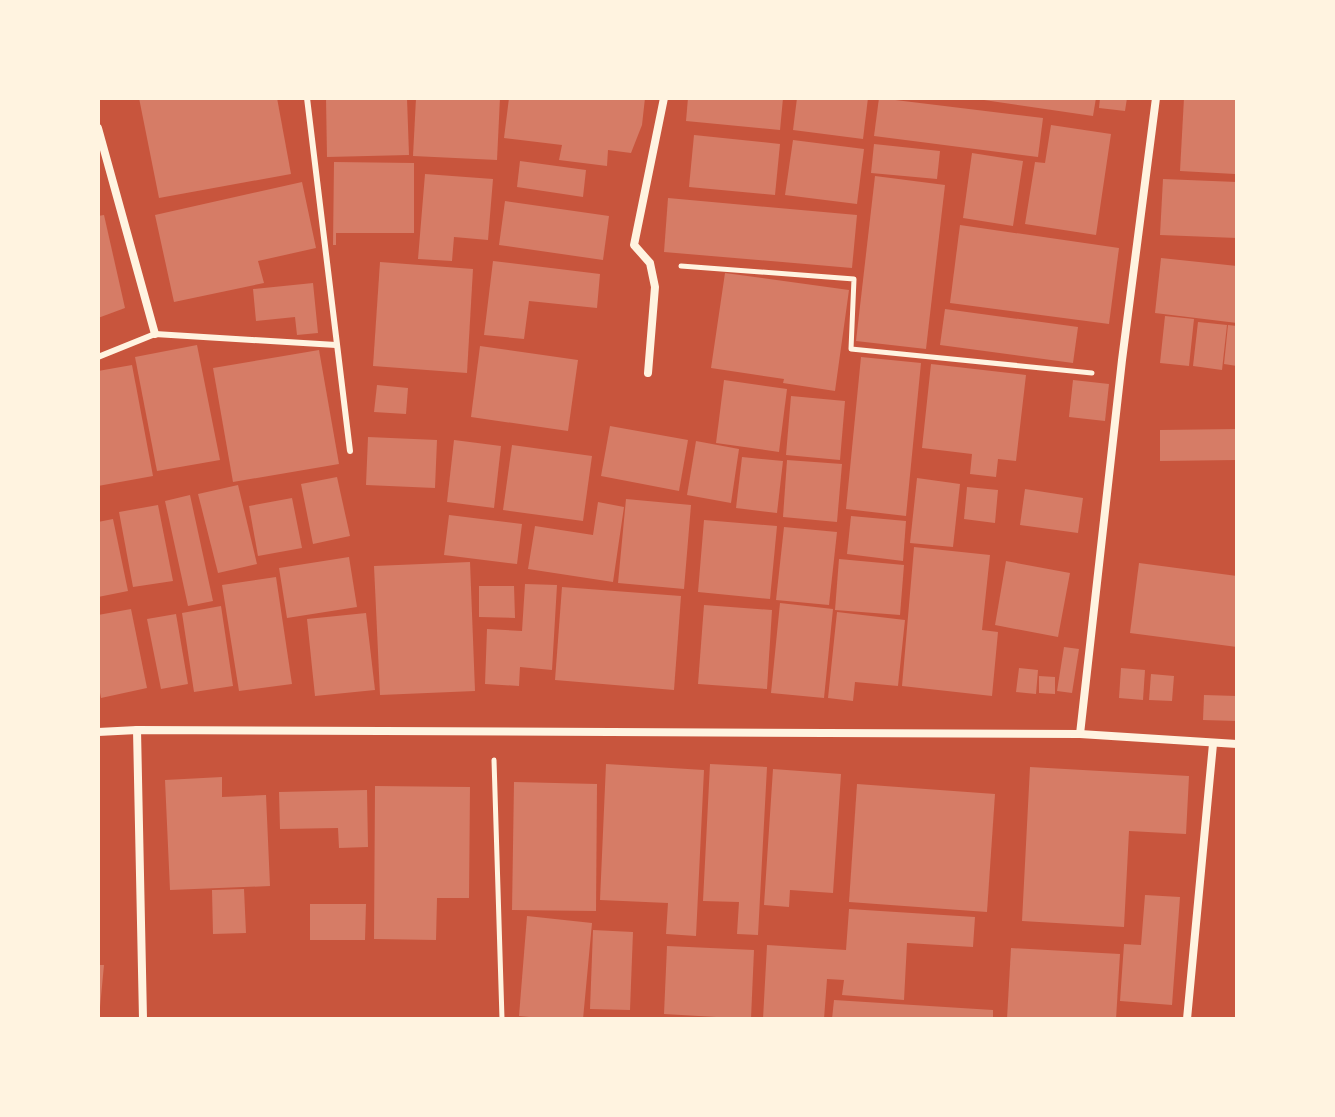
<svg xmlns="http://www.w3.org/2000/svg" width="1335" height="1117" font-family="'Source Sans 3',sans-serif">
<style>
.building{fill:#d67c66}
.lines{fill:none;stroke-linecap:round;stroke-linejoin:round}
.path{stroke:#fff3e0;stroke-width:5}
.service{stroke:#fff3e0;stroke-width:6}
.minor{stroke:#fff3e0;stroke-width:8}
</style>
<rect width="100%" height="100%" fill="#c8553d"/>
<g class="building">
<path d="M139 98H277L291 174 159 198Z"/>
<path d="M326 98H407L409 155 327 157Z"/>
<path d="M416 98H500L497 160 413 156Z"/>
<path d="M509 98H645L642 125 631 153 608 150 607 166 559 160 562 145 504 138Z"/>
<path d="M688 98H783L780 130 686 121Z"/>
<path d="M797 98H868L863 139 793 130Z"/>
<path d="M879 98 1043 118 1038 157 874 136Z"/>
<path d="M984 98H1096L1093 116 984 100Z"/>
<path d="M1100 98H1127L1125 111 1099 108Z"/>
<path d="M1184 98H1237L1235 174 1180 171Z"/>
<path d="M1051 125 1111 134 1096 235 1025 224 1035 162 1045 163Z"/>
<path d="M694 135 780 144 775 195 689 187Z"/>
<path d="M793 140 864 149 857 204 785 195Z"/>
<path d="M874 144 940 151 937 179 871 173Z"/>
<path d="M972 153 1023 161 1013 226 963 218Z"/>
<path d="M520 161 586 170 583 197 517 187Z"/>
<path d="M334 162 414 163V233H336V245H333Z"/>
<path d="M425 174 493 179 488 240 454 237 452 261 418 259Z"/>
<path d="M875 176 945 185 926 349 856 341Z"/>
<path d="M1163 179 1237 182V238L1160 235Z"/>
<path d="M302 182 316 248 258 261 264 283 174 302 155 215Z"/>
<path d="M668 198 857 215 852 268 664 252Z"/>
<path d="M505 201 609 216 603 260 499 245Z"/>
<path d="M104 215 125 308 98 318V216Z"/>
<path d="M960 225 1119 248 1109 324 950 303Z"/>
<path d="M1161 258 1237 266V323L1155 313Z"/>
<path d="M493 261 600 274 597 308 529 301 524 339 484 335Z"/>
<path d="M380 262 473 269 467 373 373 366Z"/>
<path d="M725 273 849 290 835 391 783 383 784 379 711 368Z"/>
<path d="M313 283 318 333 297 335 295 317 256 321 253 289Z"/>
<path d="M945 309 1078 327 1073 363 940 345Z"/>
<path d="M1165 316 1194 319 1189 366 1160 363Z"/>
<path d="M1198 322 1227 325 1222 370 1193 366Z"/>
<path d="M1228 325 1237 326V366L1224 364Z"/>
<path d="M197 345 220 460 157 471 135 357Z"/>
<path d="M480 346 578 360 568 431 471 417Z"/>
<path d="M319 350 339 464 233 482 213 368Z"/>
<path d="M861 357 921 363 906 516 846 509Z"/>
<path d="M931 364 1026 375 1016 461 998 459 996 477 970 474 972 454 922 448Z"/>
<path d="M132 365 153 476 98 486V371Z"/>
<path d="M724 380 787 389 779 452 716 443Z"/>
<path d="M1073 380 1109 384 1105 421 1069 417Z"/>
<path d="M377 385 408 388 406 414 374 412Z"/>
<path d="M791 396 845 401 840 460 786 455Z"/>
<path d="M610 426 688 440 679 491 601 476Z"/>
<path d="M1237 429V460L1160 461V430Z"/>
<path d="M368 437 437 440 435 488 366 485Z"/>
<path d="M454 440 501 446 494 508 447 502Z"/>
<path d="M696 441 739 449 731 503 687 495Z"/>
<path d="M512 445 592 456 583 521 503 510Z"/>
<path d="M742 457 783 461 777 513 736 508Z"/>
<path d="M787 460 842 464 837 522 783 517Z"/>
<path d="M337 477 350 536 313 544 301 484Z"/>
<path d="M917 478 960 484 953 547 910 543Z"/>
<path d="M238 485 257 564 218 573 198 494Z"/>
<path d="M967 487 998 490 995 523 964 519Z"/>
<path d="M1025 489 1083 498 1078 533 1020 525Z"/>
<path d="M190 495 213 601 188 606 165 501Z"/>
<path d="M292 498 302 548 258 556 249 506Z"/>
<path d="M626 499 691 505 684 589 618 583Z"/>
<path d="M598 502 624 507 613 582 528 569 535 526 593 535Z"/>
<path d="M158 505 173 581 133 587 119 512Z"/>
<path d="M449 515 522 524 517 564 444 555Z"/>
<path d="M851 516 906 521 903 561 847 554Z"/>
<path d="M113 519 128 591 98 597V522Z"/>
<path d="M704 520 777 526 770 599 698 592Z"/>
<path d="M784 527 837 532 829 605 776 600Z"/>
<path d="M914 547 990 555 982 630 998 632 992 696 902 686Z"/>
<path d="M349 557 357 607 287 618 279 568Z"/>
<path d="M839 559 904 565 900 615 835 610Z"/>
<path d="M1006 561 1070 573 1058 637 995 625Z"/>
<path d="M470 562 475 691 380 695 374 566Z"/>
<path d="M1139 563 1237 576V647L1130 633Z"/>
<path d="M276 577 292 684 239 691 222 585Z"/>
<path d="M525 584 557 585 552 670 520 667 519 686 485 684 487 629 522 631Z"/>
<path d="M479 586H514L515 618 479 617Z"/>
<path d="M562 587 681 596 674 690 555 680Z"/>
<path d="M780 603 833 609 824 698 771 693Z"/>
<path d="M704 605 772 610 767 689 698 684Z"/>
<path d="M221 606 233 686 194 692 182 613Z"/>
<path d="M131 609 147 688 101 698 98 682V615Z"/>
<path d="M837 612 905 620 898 686 855 682 853 701 828 698Z"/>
<path d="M366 613 375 690 315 696 307 619Z"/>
<path d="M176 614 188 684 161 689 147 619Z"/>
<path d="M1064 647 1079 649 1072 693 1057 691Z"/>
<path d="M1019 668 1038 670 1036 694 1016 692Z"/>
<path d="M1121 668 1145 670 1143 700 1119 698Z"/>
<path d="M1151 674 1174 676 1172 701 1149 700Z"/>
<path d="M1039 676 1055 677V694L1039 693Z"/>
<path d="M1204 695 1237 696V721L1203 720Z"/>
<path d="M606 764 704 770 696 936 666 934 668 903 600 900Z"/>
<path d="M710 764 767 767 758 935 737 934 739 902 703 901Z"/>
<path d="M1030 767 1189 776 1186 834 1129 831 1124 927 1022 921Z"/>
<path d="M773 769 841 774 833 893 790 890 789 907 764 905Z"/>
<path d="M222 777V797L266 795 270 886 170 890 165 780Z"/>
<path d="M514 782 597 784 596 911 512 910Z"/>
<path d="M857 784 995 794 987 912 849 902Z"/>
<path d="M375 786 470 787 469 898H437L436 940 374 939Z"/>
<path d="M367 790 368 847 339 848 338 828 280 829 279 792Z"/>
<path d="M244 889 246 933 213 934 212 890Z"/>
<path d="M1145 895 1180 897 1172 1005 1120 1001 1124 944 1141 945Z"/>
<path d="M310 904H366L365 940H310Z"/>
<path d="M849 909 975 917 973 947 907 943 904 1000 842 995 844 980 827 979 824 1019H763L767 945 846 950Z"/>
<path d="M527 916 592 923 583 1019H550L519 1016Z"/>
<path d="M593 930 633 932 630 1010 590 1009Z"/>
<path d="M667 946 754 950 751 1019 664 1014Z"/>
<path d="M1011 948 1120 954 1116 1019H1007Z"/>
<path d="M98 965H104L100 1007H98Z"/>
<path d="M834 1000 993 1010V1019H832Z"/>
</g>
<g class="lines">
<g class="path">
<path d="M681 266 854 279 851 349 1092 373"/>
<path d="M494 760 502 1019"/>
</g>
<g class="service">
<path d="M307 98 350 451"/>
<path d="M98 357 155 334 336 345"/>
</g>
<g class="minor">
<path d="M98 128 155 334"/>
<path d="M648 373 655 287 650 263 634 245 664 98"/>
<path d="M137 730 143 1019"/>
<path d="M98 732 137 730 1080 734 1237 744"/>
<path d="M1080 734 1122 360 1156 98"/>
<path d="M1187 1019 1213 744"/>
</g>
</g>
<rect width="1335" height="1117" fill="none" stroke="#fff3e0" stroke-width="200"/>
</svg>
